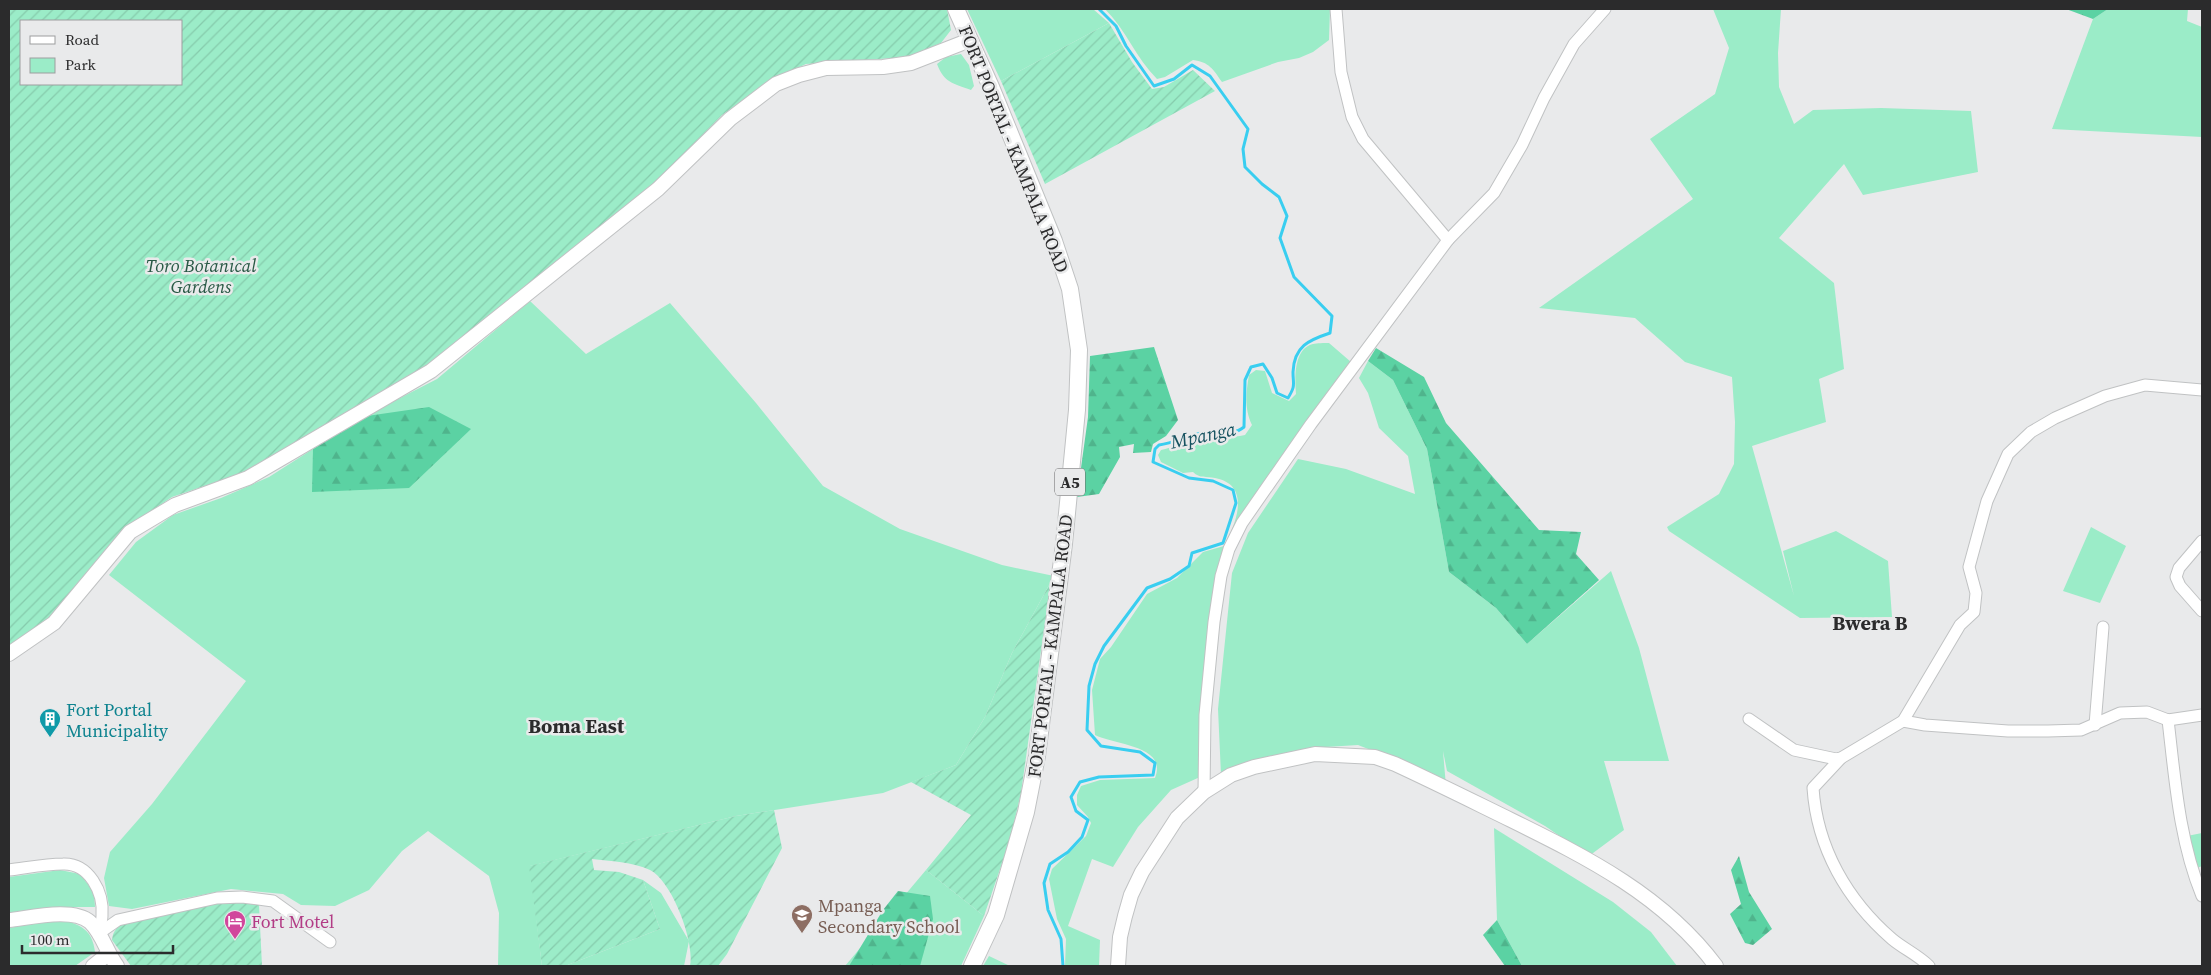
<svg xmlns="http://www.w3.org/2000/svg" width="2211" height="975" font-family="'Source Serif 4',serif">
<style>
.green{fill:#9becc8}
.forest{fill:url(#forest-firs)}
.garden{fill:url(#garden-furrows);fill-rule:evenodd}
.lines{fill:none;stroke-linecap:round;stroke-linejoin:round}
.stream{stroke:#39cef0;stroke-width:3}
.minor-casing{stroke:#c0c2c3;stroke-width:13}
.major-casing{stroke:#c0c2c3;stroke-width:16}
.highway-casing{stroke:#c0c2c3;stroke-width:18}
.minor{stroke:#fff;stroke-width:11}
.major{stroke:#fff;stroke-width:14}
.highway{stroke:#fff;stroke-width:16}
.labels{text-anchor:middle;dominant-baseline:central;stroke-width:5;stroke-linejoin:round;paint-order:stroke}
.shield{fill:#e9eaeb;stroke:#646465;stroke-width:1}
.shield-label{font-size:16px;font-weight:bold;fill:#2b2b2c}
.street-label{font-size:18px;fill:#2b2b2c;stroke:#e9eaeb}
.park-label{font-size:18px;font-style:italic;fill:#285945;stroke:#e9eaeb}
.culture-label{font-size:18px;fill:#0d838f;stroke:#e9eaeb;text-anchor:start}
.education-label{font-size:18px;fill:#785e54;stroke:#e9eaeb;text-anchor:start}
.hotel-label{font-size:18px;fill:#b23c85;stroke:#e9eaeb;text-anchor:start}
.water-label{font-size:19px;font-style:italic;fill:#165260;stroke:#e9eaeb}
.quarter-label{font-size:20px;font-weight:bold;fill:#2b2b2c;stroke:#e9eaeb}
</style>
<defs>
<pattern id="forest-firs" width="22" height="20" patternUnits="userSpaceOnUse" patternTransform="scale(1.25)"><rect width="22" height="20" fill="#5bd2a3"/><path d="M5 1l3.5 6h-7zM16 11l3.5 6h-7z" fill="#4fb48c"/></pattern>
<pattern id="garden-furrows" width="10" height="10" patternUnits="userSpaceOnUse" patternTransform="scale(1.25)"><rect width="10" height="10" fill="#9becc8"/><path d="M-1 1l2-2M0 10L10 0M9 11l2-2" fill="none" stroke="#86cbac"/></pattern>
</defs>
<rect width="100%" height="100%" fill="#e9eaeb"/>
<g class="green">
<path d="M967 9H1093L1109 23 1001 81Z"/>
<path d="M1105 9H1330L1329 40 1313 52 1299 58 1278 62 1222 82C1213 69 1209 62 1193 60L1165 77 1157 79C1136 58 1126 30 1105 9Z"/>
<path d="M1713 9H1781L1778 53 1779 87 1794 124 1813 110 1881 108 1971 111 1978 172 1863 195 1844 164 1779 238 1834 283 1844 369 1819 379 1826 422 1752 446 1794 596 1783 551 1836 531 1888 561 1892 617 1800 618 1669 531 1667 527 1719 494 1734 464 1735 422 1732 377 1685 362 1635 318 1539 308 1693 199 1650 139 1715 94 1729 48Z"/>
<path d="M2108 9H2188L2187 21 2202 27V137L2052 129 2093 19Z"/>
<path d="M961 54 969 65 974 86 971 90C953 83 944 83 937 64L946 57Z"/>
<path d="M530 301 586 354 670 303 756 403 823 486 900 529 1002 565 1054 576 1012 653 985 717 956 765 883 793 736 816 530 866 542 966H498L499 913 489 876 428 831 402 851 369 890 335 906 301 905 283 894 231 889 132 909 109 906 104 878 110 852 152 804 246 681 109 575 136 542 173 515 221 498 269 477 363 417 437 379Z"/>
<path d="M1329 343 1351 362 1264 485 1223 576 1200 777 1171 790 1138 827 1113 867 1092 859 1068 926 1100 940 1099 966H1065L1066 939 1057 919 1049 879 1052 869 1086 836 1091 823 1088 817 1077 805V795L1081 786 1100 780 1155 778C1168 745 1114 745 1095 735L1092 690 1100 659 1111 647 1147 594 1177 578 1203 552 1224 546C1236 524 1252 485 1215 478 1206 476 1200 479 1193 472L1183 473 1161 462 1158 455 1161 450C1173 448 1181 441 1194 438 1211 435 1228 439 1245 435L1252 425C1244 408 1246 393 1249 375L1256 370 1265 371 1272 393 1289 401 1296 394C1295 379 1293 349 1313 344 1317 343 1324 343 1329 343Z"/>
<path d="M1368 361 1393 380 1427 449 1449 572 1496 608 1527 644 1611 571 1639 648 1669 761H1604L1624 830 1589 856 1545 826 1447 771 1443 751 1446 786 1399 761 1358 745 1310 748 1272 757 1221 775 1218 709 1232 573 1248 533 1298 459 1346 469 1415 494 1408 456 1379 428 1368 393 1359 378Z"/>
<path d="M2091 527 2126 546 2100 603 2063 591Z"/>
<path d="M1494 828 1613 902 1651 932 1677 966H1522L1497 920Z"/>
<path d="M2202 833V866L2195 869 2187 836Z"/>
<path d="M60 870 80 874 94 892 95 907H51L9 914V877Z"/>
<path d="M926 870 984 916 961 966H845Z"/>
<path d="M643 880 661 893 689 941 684 966H565L660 929Z"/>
<path d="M60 919C81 925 92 929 95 952L75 966H9V928Z"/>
<path d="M989 956 1010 966H983Z"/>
</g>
<g class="forest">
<path d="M2066 9H2108L2093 19Z"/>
<path d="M1154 347 1178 420 1166 436 1153 444 1151 452 1133 453 1134 444 1119 447 1120 457 1099 494 1077 497 1088 417 1090 356Z"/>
<path d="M1376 348 1424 377 1446 423 1539 530 1581 532 1576 554 1599 580 1527 644 1496 608 1449 572 1427 449 1393 380 1368 361Z"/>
<path d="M429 407 471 429 409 488 312 492 313 449 367 416Z"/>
<path d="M1739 856 1749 892 1772 929 1753 945 1745 943 1730 914 1741 904 1731 870Z"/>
<path d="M898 891 930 896 933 919 920 966H849L883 910Z"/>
<path d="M1497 920 1522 966H1505L1483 935Z"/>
</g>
<g class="garden">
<path d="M9 9H947L951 30 941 43 908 57 806 64 772 80 722 115 655 183 429 365 246 472 172 497 122 531 55 622 9 653ZM21 21H181V84H21Z"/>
<path d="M1109 23 1132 62 1152 89 1164 87 1193 70 1215 91 1045 184 1001 81Z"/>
<path d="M1054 576 1043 636 1021 793 1010 840 984 916 926 870 971 815 911 782 956 765 985 717 1012 653Z"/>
<path d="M774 810 782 848 727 954 718 966H690C695 942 672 881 650 870 633 862 610 861 592 859L594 870 619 872 643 880 660 929 565 966H542L529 866 736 816Z"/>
<path d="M230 901 259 905 262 966H131L112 940C113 930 118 926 126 922Z"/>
</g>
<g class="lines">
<path class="stream" d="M1063 966 1061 939 1048 910 1044 883 1050 864 1068 852 1082 837 1088 820 1076 811 1071 797 1080 782 1099 777 1153 775 1155 763 1140 752 1101 746 1087 730 1089 686 1095 664 1104 646 1147 588 1170 579 1189 566 1192 553 1223 543 1236 503 1233 490 1213 481 1189 478 1153 462 1155 449 1159 445C1174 443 1187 436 1202 433 1216 430 1232 437 1244 427L1245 380 1251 367 1263 364 1272 378 1277 393 1288 398C1296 385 1293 385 1293 372 1294 346 1309 340 1330 333L1332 316 1294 277 1280 238 1287 216 1279 197 1262 184 1245 167 1243 149 1248 129 1210 76 1192 65 1174 79 1154 86 1126 46 1116 26 1099 9"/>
<g class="minor-casing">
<g id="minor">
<path d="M1448 240 1494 193 1522 145 1544 98 1574 44 1605 9"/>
<path d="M2202 541 2179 568 2176 577 2180 586 2202 611"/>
<path d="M1749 719 1794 750 1836 759 1841 758 1903 721 1960 625 1974 612 1976 593 1969 567 1987 501 2008 454 2031 432 2055 418 2105 396 2145 385 2202 390"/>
<path d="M2168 720C2175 779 2179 840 2202 896"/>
<path d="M1903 721 1925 725 2008 731H2048L2081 730 2120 713 2147 712 2168 720 2202 715"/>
<path d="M2095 725 2103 627"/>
<path d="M1841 758 1813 788C1817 848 1847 900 1892 939 1904 949 1918 955 1929 966"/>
<path d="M1204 792 1205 715 1214 622 1221 576 1229 549 1242 523 1311 424 1448 240 1363 139 1352 117 1341 72 1336 9"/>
<path d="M9 870C26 868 45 864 63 864 89 863 104 892 102 916 102 922 99 928 98 934"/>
<path d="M98 934 118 920 217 898 242 897 273 901 330 942"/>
</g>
</g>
<g class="major-casing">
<g id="major">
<path d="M9 654 54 623 130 532 175 505 248 478 431 371 658 189 730 119 776 84 799 75 826 68 883 67 911 63 970 40"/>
<path d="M9 920C29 918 73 907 90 922 102 933 107 953 117 966"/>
<path d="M93 966 108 954"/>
<path d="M1118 966 1120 937 1125 916 1131 895 1142 872 1177 818 1204 792 1231 775 1254 767 1315 754 1375 757 1395 764C1434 782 1472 801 1511 820 1588 858 1664 896 1716 966"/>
</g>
</g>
<g class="highway-casing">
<path id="highway" d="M956 9 991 87 1054 241 1070 289 1079 350 1077 410 1064 544 1037 756 1026 812 996 915 972 966"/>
</g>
<use href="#minor" class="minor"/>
<use href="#major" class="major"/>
<use href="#highway" class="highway"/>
</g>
<defs>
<g id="building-pin" transform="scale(1.125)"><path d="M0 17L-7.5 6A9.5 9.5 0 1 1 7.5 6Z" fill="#0f9aa8" stroke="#e9eaeb"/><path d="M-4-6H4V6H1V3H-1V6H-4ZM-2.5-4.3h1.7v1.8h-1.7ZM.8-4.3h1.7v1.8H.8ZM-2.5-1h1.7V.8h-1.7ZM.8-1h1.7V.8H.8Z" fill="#fff"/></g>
<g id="school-pin" transform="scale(1.125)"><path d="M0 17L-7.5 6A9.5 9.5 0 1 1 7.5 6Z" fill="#8d6e63" stroke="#e9eaeb"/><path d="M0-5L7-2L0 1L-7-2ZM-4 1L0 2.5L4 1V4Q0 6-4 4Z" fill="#fff"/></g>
<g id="hotel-pin" transform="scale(1.125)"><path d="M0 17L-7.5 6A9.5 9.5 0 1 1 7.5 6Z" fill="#d1479c" stroke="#e9eaeb"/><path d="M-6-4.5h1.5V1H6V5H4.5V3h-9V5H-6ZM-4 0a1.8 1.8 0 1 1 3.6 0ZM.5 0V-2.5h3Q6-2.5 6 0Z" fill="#fff"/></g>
</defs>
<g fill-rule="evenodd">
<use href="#building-pin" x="50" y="719"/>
<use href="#school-pin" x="802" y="915"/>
<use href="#hotel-pin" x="235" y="921"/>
</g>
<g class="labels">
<rect class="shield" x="1055" y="468.5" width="30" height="27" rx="4"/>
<g class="shield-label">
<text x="1070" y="482">A5</text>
</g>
<g class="street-label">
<text transform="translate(1014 149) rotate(68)">FORT PORTAL - KAMPALA ROAD</text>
<text transform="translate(1050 646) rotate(-83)">FORT PORTAL - KAMPALA ROAD</text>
</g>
<g class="park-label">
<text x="201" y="265">Toro Botanical<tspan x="201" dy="21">Gardens</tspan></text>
</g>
<g class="culture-label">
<text x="66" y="709">Fort Portal<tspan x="66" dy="21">Municipality</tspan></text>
</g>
<g class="education-label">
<text x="818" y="905">Mpanga<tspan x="818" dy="21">Secondary School</tspan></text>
</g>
<g class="hotel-label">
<text x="251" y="921">Fort Motel</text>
</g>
<g class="water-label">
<text transform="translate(1203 435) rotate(-12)">Mpanga</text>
</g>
<g class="quarter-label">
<text x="1870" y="623">Bwera B</text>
<text x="576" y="726">Boma East</text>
</g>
</g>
<rect width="2211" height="975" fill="none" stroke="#2b2b2c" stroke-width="20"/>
<rect x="20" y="20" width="162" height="65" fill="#e9eaeb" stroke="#9d9e9f"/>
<rect x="30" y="36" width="25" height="8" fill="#ffffff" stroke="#9d9e9f"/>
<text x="65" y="45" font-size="15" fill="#2b2b2c">Road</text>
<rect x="30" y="58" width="25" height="15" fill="#9becc8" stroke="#9d9e9f"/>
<text x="65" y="70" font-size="15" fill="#2b2b2c">Park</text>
<path d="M22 945v8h151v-8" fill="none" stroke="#2b2b2c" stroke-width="2.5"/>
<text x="30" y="945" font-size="15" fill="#2b2b2c" stroke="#e9eaeb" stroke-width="4" paint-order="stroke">100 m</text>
</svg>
